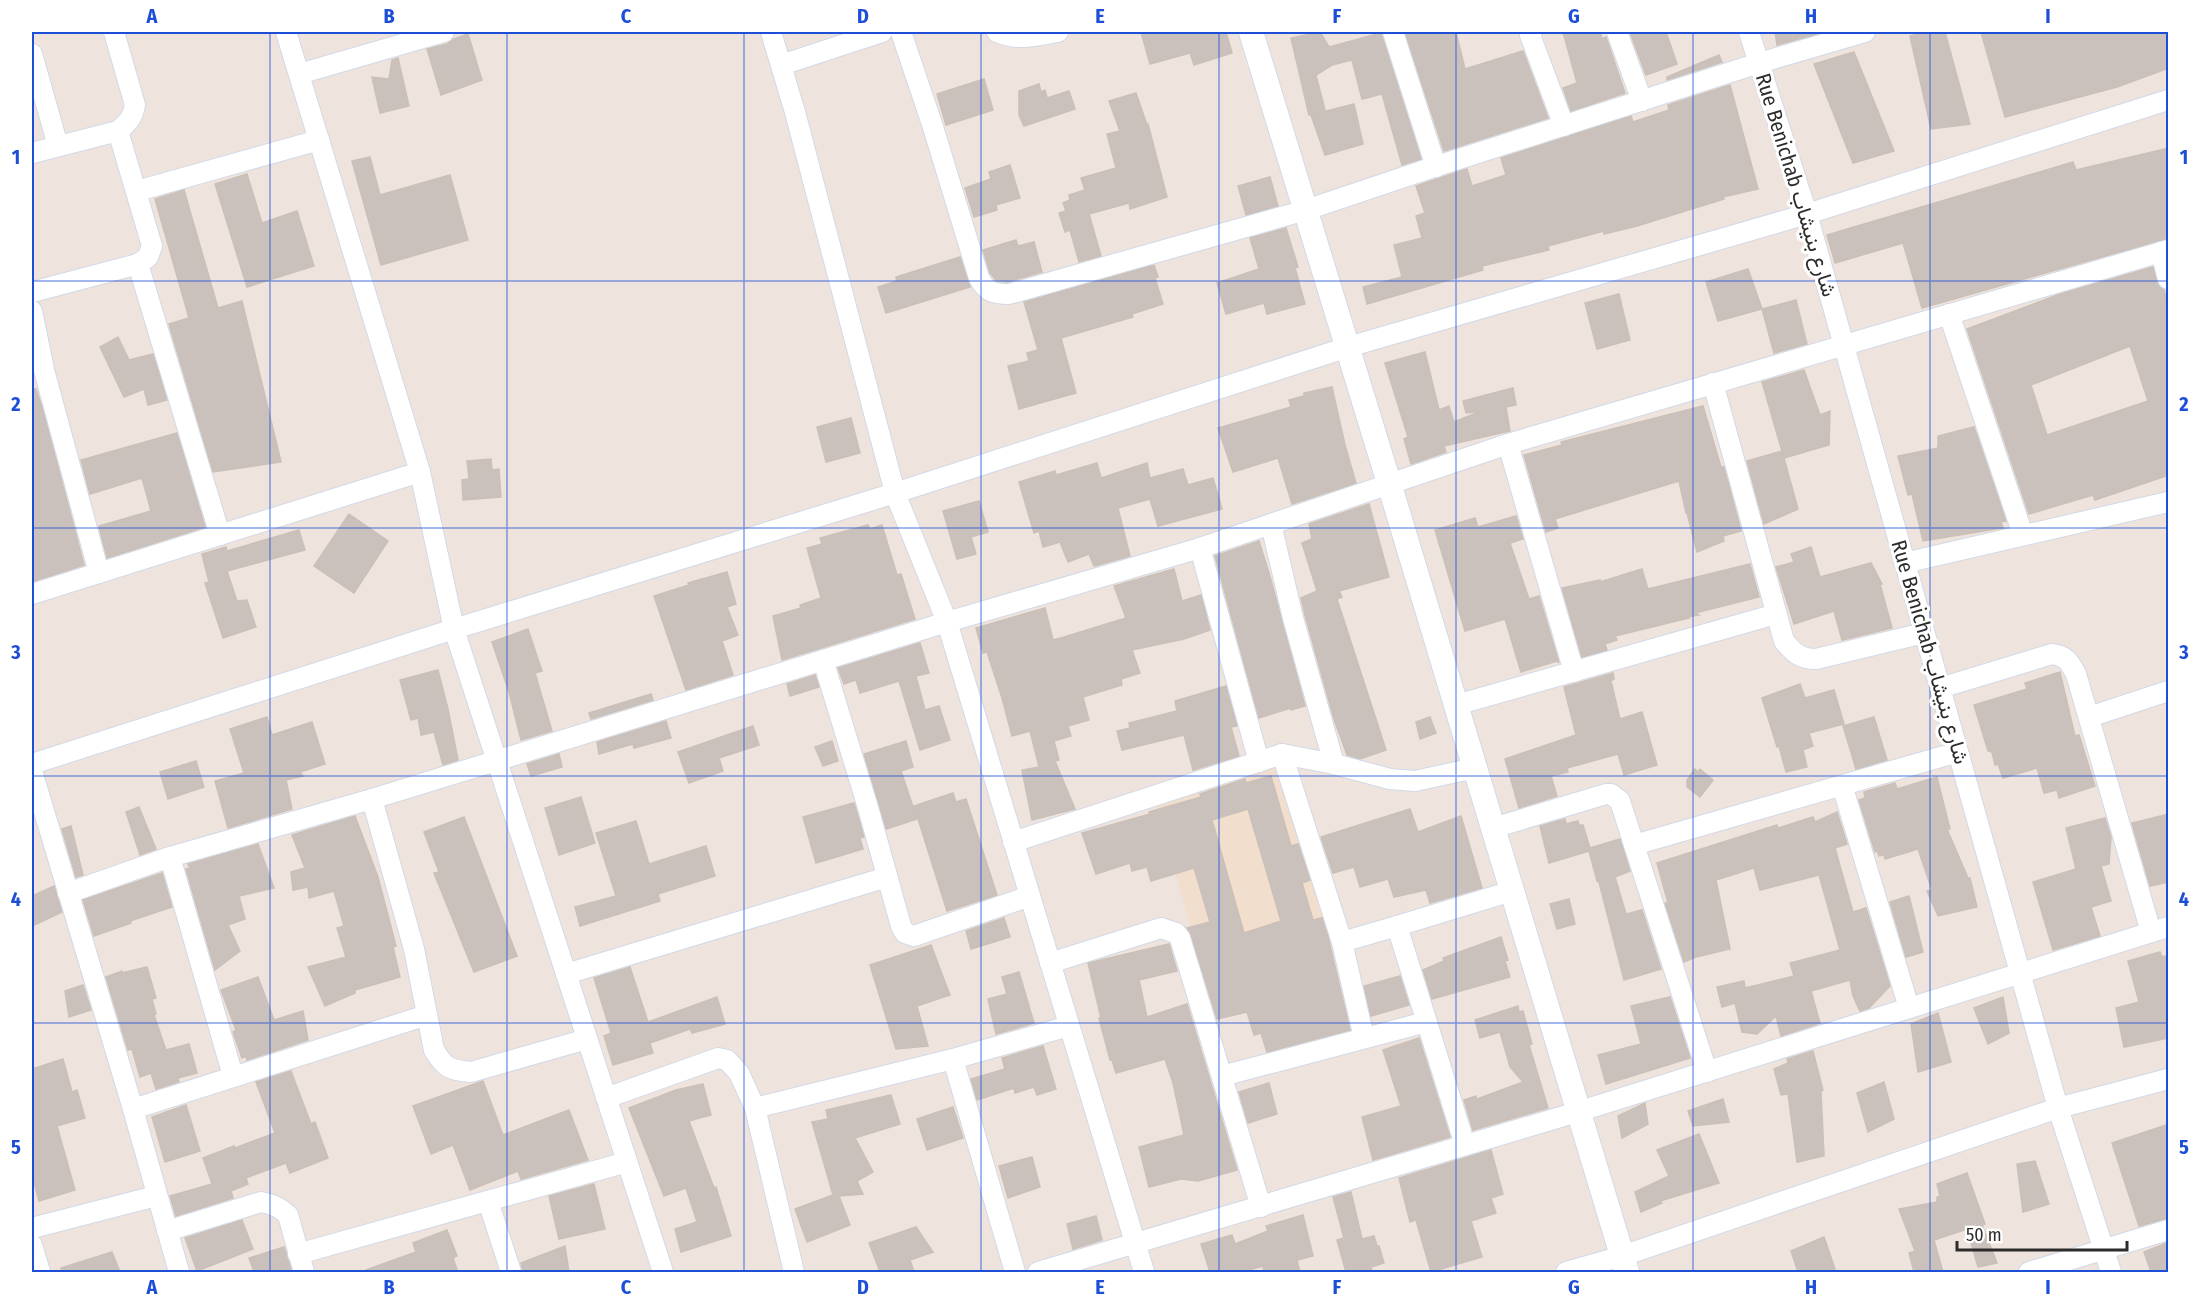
<svg xmlns="http://www.w3.org/2000/svg" width="2200" height="1304" font-family="'Fira Sans Condensed',Vazirmatn,sans-serif">
<style>
.education{fill:#f1decc}
.building{fill:#cac1bd;stroke:#cac0b7;stroke-width:1.5;fill-rule:evenodd}
.lines{fill:none;stroke-linecap:round;stroke-linejoin:round}
.minor-casing{stroke:#d2d9e6;stroke-width:22}
.tertiary-casing{stroke:#d2d9e6;stroke-width:26}
.minor{stroke:#fff;stroke-width:20}
.tertiary{stroke:#fff;stroke-width:24}
.grid{fill:none;stroke:#1d4ed8;stroke-width:1.5;stroke-opacity:0.55}
.labels{text-anchor:middle;dominant-baseline:central;stroke-width:6;stroke-linejoin:round;paint-order:stroke}
.street-label{font-size:21px;fill:#2c2c2c;stroke:#fff}
.neatline{fill:none;stroke:#1d4ed8;stroke-width:2}
.grid-label{font-size:20px;text-anchor:middle;font-weight:bold;fill:#1d4ed8}
</style>
<rect width="100%" height="100%" fill="#efe4dd"/>
<path class="education" d="M1287 763 1342 955 1210 994 1155 803Z"/>
<g class="building">
<path d="M1141 32H1226L1232 53 1194 65 1190 53 1150 64Z"/>
<path d="M1320 32 1329 47 1381 33 1421 159 1402 165 1382 94 1362 99 1352 60 1332 65 1316 75 1325 110 1309 115 1291 38Z"/>
<path d="M1405 32H1456L1465 69 1523 51 1548 118 1444 151Z"/>
<path d="M1563 32H1600L1602 39 1606 37 1625 93 1571 111 1563 88 1577 83Z"/>
<path d="M1630 32H1666L1677 64 1646 75Z"/>
<path d="M1775 32H1824L1777 45Z"/>
<path d="M1925 32H1945L1970 124 1931 129 1910 36Z"/>
<path d="M1981 32H2169V68L2117 87 2005 117Z"/>
<path d="M468 34 482 80 441 95 427 49 447 44 454 39Z"/>
<path d="M1854 52 1894 151 1853 163 1814 64Z"/>
<path d="M1719 55 1722 62 1667 80V77Z"/>
<path d="M398 58 409 106 380 113 372 77 389 79 392 60Z"/>
<path d="M984 79 993 110 946 125 937 94Z"/>
<path d="M1039 84 1041 92 1045 90 1047 98 1069 91 1075 109 1024 126 1019 115V91Z"/>
<path d="M1730 85 1758 189 1723 197 1724 199 1637 226 1604 234V231L1548 246 1549 250 1482 266 1483 270 1367 304 1363 287 1402 277 1394 245 1422 238 1416 216 1425 213 1416 186 1467 169 1472 186 1506 175 1501 158 1631 116 1633 122 1669 110 1668 105Z"/>
<path d="M1136 93 1147 125 1148 124 1167 197 1130 209 1129 203 1089 214 1101 256 1079 262 1070 230 1065 232 1059 213 1066 211 1063 203 1070 200 1069 195 1085 190 1081 178 1116 168 1107 134 1120 131 1109 101Z"/>
<path d="M1354 104 1363 144 1325 155 1311 115Z"/>
<path d="M2169 148V238L1922 308 1903 243 1835 263 1827 235 2073 162 2076 170Z"/>
<path d="M370 157 380 195 450 175 468 240 381 265 352 161Z"/>
<path d="M1010 165 1020 198 996 205 997 210 974 217 965 188 991 179 989 172Z"/>
<path d="M247 174 262 223 297 211 314 266 247 287 215 184Z"/>
<path d="M1270 177 1278 206 1246 215 1238 186Z"/>
<path d="M184 190 218 308 242 301 281 462 213 472 169 324 189 318 155 199Z"/>
<path d="M1286 228 1298 267 1295 268 1305 304 1267 314 1264 303 1226 314 1217 283 1259 269 1250 238Z"/>
<path d="M1016 240 1018 246 1034 242 1042 272 1007 282 996 280 990 273 983 250Z"/>
<path d="M960 257 970 287 886 313 878 287 897 281 896 277Z"/>
<path d="M1154 265 1158 277 1155 278 1163 304 1132 314 1133 317 1061 338 1076 393 1019 409 1008 366 1029 361 1027 353 1038 350 1024 302Z"/>
<path d="M2153 267 2157 283 2164 290 2169 305V475L2095 500 2093 495 2029 514 1967 329 2060 294ZM2130 346 2148 401 2047 435 2031 385Z"/>
<path d="M1748 269 1762 309 1718 321 1706 282Z"/>
<path d="M1619 294 1630 340 1597 349 1585 303Z"/>
<path d="M1796 300 1807 344 1774 353 1762 309Z"/>
<path d="M118 337 129 360 153 354 167 400 148 405 144 389 124 397 100 347Z"/>
<path d="M1425 352 1439 410 1449 406 1454 422 1481 411 1466 413 1463 401 1513 388 1516 405 1506 407 1510 431 1444 446 1446 452 1411 464 1404 439 1408 437 1385 363Z"/>
<path d="M1804 370 1820 415 1830 411 1829 445 1784 458 1762 382Z"/>
<path d="M1332 387 1345 445 1356 483 1292 504 1278 458 1233 472 1218 428 1291 407 1289 400 1304 396V393Z"/>
<path d="M32 389H36L43 410 84 565 32 582Z"/>
<path d="M1703 406 1721 467H1724L1741 531 1723 536 1724 541 1697 552 1687 513H1686L1679 481 1555 519 1558 528 1546 532 1524 455 1562 445 1561 442Z"/>
<path d="M851 418 860 453 826 462 817 427Z"/>
<path d="M1974 427 2006 521 2001 522 2003 528 1923 541 1912 494 1908 495 1898 456 1938 448V436Z"/>
<path d="M177 433 205 527 107 558 99 526 151 511 142 478 90 494 81 460Z"/>
<path d="M1782 451 1798 509 1764 524 1747 461Z"/>
<path d="M491 459 492 470 499 469 501 497 463 500 462 480 469 479 467 461Z"/>
<path d="M1097 463 1101 478 1147 463 1150 478 1183 469 1188 485 1213 478 1222 509 1158 526 1150 499 1118 508 1130 556 1094 566 1089 554 1068 562 1060 542 1043 547 1039 531 1034 533 1019 482 1055 471 1056 475Z"/>
<path d="M979 501 988 532 971 537 976 554 957 559 943 511Z"/>
<path d="M1369 504 1389 577 1339 591 1342 597 1337 599 1386 750 1360 759 1347 755 1334 719 1305 615 1301 598 1317 591 1302 543 1312 539 1309 524Z"/>
<path d="M349 514 388 541 354 593 314 566Z"/>
<path d="M1516 516 1523 539 1510 543 1529 599 1539 596 1559 663 1557 661 1521 672 1505 619 1465 631 1435 530 1475 518 1478 527Z"/>
<path d="M868 525 870 529 882 525 897 575 901 574 915 619 782 660 773 616 801 608 800 605 821 598 807 548 822 544 820 538Z"/>
<path d="M299 530 305 550 227 571 237 601 247 600 256 627 223 638 205 583 209 582 202 554 226 547 227 551Z"/>
<path d="M1259 541 1269 573 1305 706 1291 710V708L1259 718 1215 556Z"/>
<path d="M1811 547 1820 577 1871 563 1882 584H1880L1892 628 1842 640 1834 611 1794 624 1776 567 1794 562 1791 554Z"/>
<path d="M1750 564 1759 597 1695 613 1699 615 1687 617 1689 618 1615 636 1617 640 1605 644 1607 650 1582 657 1562 588 1600 580V582L1642 569 1648 589Z"/>
<path d="M1174 569 1182 601 1201 595 1210 630 1184 639 1132 650 1140 673 1121 679 1122 685 1083 697 1089 720 1068 726 1071 736 1054 741 1059 760 1055 761 1075 809 1032 820 1022 770 1039 767 1030 731 1012 736 1002 698 987 652 983 653 976 628 1045 608 1053 640 1064 637 1126 618 1114 586Z"/>
<path d="M727 572 736 604 727 607 738 635 722 641 733 675 686 690 654 596 689 585 688 583Z"/>
<path d="M528 629 542 671 535 673 552 731 521 740 509 692 492 642Z"/>
<path d="M920 643 929 673 916 676 925 710 939 706 950 740 920 750 899 681 860 693 856 680 844 684 838 668Z"/>
<path d="M438 670 448 709 458 760 443 765 434 732 421 735 418 718 411 720 400 680Z"/>
<path d="M2060 672 2075 736 2079 735 2095 786 2059 798 2057 790 2044 793 2037 768 2003 778 1998 764 1995 765 1992 752 1988 751 1974 705 2027 689 2025 683Z"/>
<path d="M1613 673 1614 679 1611 681 1620 719 1642 712 1657 765 1624 775 1618 754 1567 768 1568 772 1551 776 1557 796 1519 808 1505 759 1576 735 1564 687Z"/>
<path d="M815 675 819 687 790 696 787 684Z"/>
<path d="M1800 684 1805 698 1834 690 1844 724 1809 733 1813 746 1803 750 1807 767 1786 772 1779 746 1777 747 1762 698Z"/>
<path d="M1226 686 1237 726 1231 727 1239 756 1193 770 1184 735 1122 750 1117 731 1130 728 1129 723 1177 711 1175 701Z"/>
<path d="M651 694 653 700 591 719 589 713Z"/>
<path d="M267 717 272 735 312 722 325 764 300 772 303 776 286 780 292 809 228 828 215 781 244 773 230 729Z"/>
<path d="M1430 717 1436 733 1420 739 1416 722Z"/>
<path d="M1874 717 1887 760 1856 769 1843 726Z"/>
<path d="M666 721 671 738 634 748 633 744 599 754 597 742Z"/>
<path d="M753 726 759 745 719 758 723 771 689 783 678 752Z"/>
<path d="M832 741 838 761 823 766 815 747Z"/>
<path d="M906 741 913 767 901 771 917 819 886 829 864 754Z"/>
<path d="M559 754 562 767 531 776 527 764Z"/>
<path d="M196 761 204 787 168 799 160 772Z"/>
<path d="M1695 769 1698 772 1700 769 1713 780 1700 797 1687 787V780Z"/>
<path d="M1271 776 1291 846 1298 844 1310 880 1302 883 1313 920 1322 918 1328 937 1350 1030 1267 1052 1261 1033 1254 1035 1247 1012 1217 1019 1191 935 1187 928 1210 922 1194 868 1151 881 1147 867 1132 871 1130 863 1096 874 1082 833 1150 814 1149 812 1201 797 1200 794 1245 779 1246 783ZM1248 809 1281 921 1244 933 1212 820Z"/>
<path d="M1937 777 1950 829H1947L1968 878H1970L1977 907 1938 916 1927 891 1932 890 1918 849 1885 859 1884 855 1879 856 1877 851 1875 852 1859 800 1865 798 1864 792 1895 783 1897 789Z"/>
<path d="M953 793 956 802 966 799 997 895 947 911 914 806Z"/>
<path d="M581 797 595 843 559 855 545 808Z"/>
<path d="M854 803 864 837 860 838 863 849 816 863 803 817Z"/>
<path d="M139 807 156 849 140 855 126 812Z"/>
<path d="M1410 809 1418 832 1461 816 1482 888 1430 903 1426 890 1394 897 1388 879 1360 887 1354 867 1333 873 1321 837Z"/>
<path d="M1837 812 1847 844 1835 848 1853 912 1866 908 1890 986 1869 1008 1860 1011 1853 996 1850 980 1811 991 1820 1023 1781 1036 1776 1016 1757 1034 1742 1032 1735 1003 1722 1007 1717 987 1744 981 1745 988 1794 976 1790 963 1840 950 1819 875 1760 890 1754 868 1716 880 1730 949 1696 957 1684 962 1665 903H1668L1657 863 1777 825 1778 828 1813 817 1815 822Z"/>
<path d="M2169 814V882L2150 886 2132 823Z"/>
<path d="M355 816 378 877 396 946 393 947 400 977 355 990V993L325 1006 308 967 346 957 337 928 344 926 334 891 309 898 308 887 293 890 291 872 305 868 292 835Z"/>
<path d="M464 817 517 956 474 972 434 873 439 872 424 832Z"/>
<path d="M2105 818 2111 837 2109 864 2101 866 2111 901 2091 907 2100 936 2053 950 2033 882 2076 869 2066 828Z"/>
<path d="M1565 819 1566 824 1578 821 1579 825H1583L1590 848 1620 839 1630 871 1615 877 1626 914 1642 910 1661 969 1624 980 1599 882 1597 881 1589 851 1549 863 1540 826Z"/>
<path d="M636 821 649 864 706 846 715 876 658 894 660 901 580 926 575 907 616 896 596 833Z"/>
<path d="M71 826 83 875 76 877 62 829Z"/>
<path d="M258 844 274 888 239 896 245 919 228 925 240 951 215 970 186 869 190 868 188 864Z"/>
<path d="M162 873 172 907 130 921 131 923 94 936 83 900Z"/>
<path d="M54 886 62 912 32 926V896Z"/>
<path d="M1909 896 1923 952 1906 957 1890 902Z"/>
<path d="M1569 899 1575 924 1557 929 1550 904Z"/>
<path d="M1004 918 1010 937 971 949 966 931Z"/>
<path d="M1501 937 1508 960 1505 961 1510 977 1432 999 1423 970 1444 961 1443 958Z"/>
<path d="M1169 944 1177 971 1139 980 1147 1017 1187 1004 1237 1170 1198 1181 1181 1179 1149 1187 1139 1147 1184 1135 1173 1083 1165 1059 1116 1073 1112 1060H1110L1099 1018H1101L1088 963Z"/>
<path d="M931 945 950 995 917 1006 928 1046 896 1049 870 965Z"/>
<path d="M2160 952 2162 957 2169 955V1038L2124 1047 2116 1008 2139 1002 2128 961Z"/>
<path d="M147 967 156 998 152 999 156 1014 154 1015 166 1050 189 1044 197 1073 178 1078 179 1082 156 1089 151 1073 140 1077 132 1049 128 1050 106 977 122 971V973Z"/>
<path d="M630 967 648 1022 717 997 725 1024 692 1033 690 1029 650 1043 653 1053 613 1065 604 1036 611 1033 594 978Z"/>
<path d="M1019 972 1034 1023 996 1034 988 999 1007 994 1002 977Z"/>
<path d="M1400 976 1409 1005 1371 1016 1364 986Z"/>
<path d="M258 977 274 1020 303 1011 308 1040 247 1060 246 1056 242 1058 233 1032 236 1030 221 990Z"/>
<path d="M83 985 91 1010 69 1017 65 991Z"/>
<path d="M1670 997 1690 1058 1606 1084 1598 1055 1641 1044 1631 1006Z"/>
<path d="M2003 997 2009 1033 1988 1044 1974 1008Z"/>
<path d="M1518 1006 1519 1012 1523 1011 1532 1044 1529 1045 1548 1108 1473 1130 1464 1100 1476 1096 1477 1099 1523 1082 1510 1067 1500 1032 1480 1038 1475 1020Z"/>
<path d="M1938 1013 1951 1062 1918 1072 1911 1024Z"/>
<path d="M1419 1038 1450 1137 1373 1160 1362 1117 1401 1106 1383 1050Z"/>
<path d="M1043 1046 1056 1089 1037 1095 1034 1087 1015 1093 1014 1088 977 1100 971 1079 1005 1069 1002 1058Z"/>
<path d="M1813 1051 1823 1090 1821 1091 1824 1156 1797 1162 1788 1094 1781 1095 1774 1069 1788 1063 1787 1059Z"/>
<path d="M63 1059 72 1092 77 1090 85 1118 57 1126 75 1190 39 1201 32 1175V1069Z"/>
<path d="M291 1071 311 1124 315 1122 328 1158 290 1173 286 1163 246 1178 248 1184 231 1191 233 1198 176 1216 170 1196 212 1184 203 1158 234 1146 235 1148 275 1133 256 1082Z"/>
<path d="M483 1081 503 1135 569 1110 588 1160 521 1179 518 1171 470 1190 453 1145 431 1154 413 1106Z"/>
<path d="M1884 1082 1894 1119 1868 1132 1857 1093Z"/>
<path d="M1269 1083 1277 1114 1248 1123 1239 1092Z"/>
<path d="M703 1084 711 1115 689 1121 714 1188 716 1187 731 1236 681 1252 675 1229 697 1222 686 1188 664 1196 629 1108 676 1090Z"/>
<path d="M891 1095 900 1124 855 1138 873 1172 857 1181 863 1194 839 1196 850 1225 807 1242 795 1209 833 1195 812 1122 828 1119 826 1110Z"/>
<path d="M1723 1099 1729 1122 1693 1126 1688 1111Z"/>
<path d="M1645 1103 1648 1124 1622 1138 1618 1116Z"/>
<path d="M186 1105 200 1151 165 1162 152 1117Z"/>
<path d="M953 1107 963 1138 927 1150 917 1119Z"/>
<path d="M2169 1124V1218L2139 1226 2112 1143Z"/>
<path d="M1699 1134 1719 1183 1660 1201 1662 1203 1641 1212 1635 1192 1669 1176 1657 1150Z"/>
<path d="M1491 1150 1503 1194 1491 1198 1496 1213 1471 1221 1482 1257 1431 1272 1416 1220 1410 1222 1399 1178Z"/>
<path d="M1032 1157 1040 1187 1008 1198 999 1166Z"/>
<path d="M2035 1161 2049 1204 2023 1212 2017 1164Z"/>
<path d="M1967 1173 1985 1224 1982 1225 1997 1263 1978 1267 1967 1229 1934 1240 1943 1272H1914L1909 1253 1915 1251 1899 1209 1937 1202V1197L1940 1196 1937 1184Z"/>
<path d="M594 1184 605 1229 559 1239 549 1196Z"/>
<path d="M1351 1192 1362 1239 1374 1236 1377 1246H1379L1384 1263 1371 1267 1372 1272H1346L1337 1240 1344 1238 1333 1197Z"/>
<path d="M1303 1215 1313 1256 1297 1260 1300 1272H1264L1263 1266 1242 1272H1210L1201 1244 1232 1235 1235 1244 1268 1231 1266 1226Z"/>
<path d="M1096 1216 1102 1240 1073 1249 1067 1224Z"/>
<path d="M242 1220 253 1249 197 1271 185 1238Z"/>
<path d="M916 1227 933 1252 910 1260 914 1272H880L869 1243Z"/>
<path d="M447 1230 457 1256 453 1258 458 1272H367L366 1270 416 1252 413 1243Z"/>
<path d="M1824 1237 1835 1269 1825 1272H1798L1791 1251Z"/>
<path d="M2169 1242V1272H2151L2144 1252Z"/>
<path d="M565 1246 569 1272H523L521 1263Z"/>
<path d="M284 1247 292 1272H254L249 1258Z"/>
<path d="M112 1252 120 1272H62L61 1268Z"/>
</g>
<g class="lines">
<g class="minor-casing">
<g id="minor">
<path d="M286 32 420 472 454 629 663 1272"/>
<path d="M771 32 795 112 895 493 947 622 1144 1272"/>
<path d="M901 32 933 127 979 278C986 292 994 294 1009 294L1306 210 1434 167 1759 63 1865 32"/>
<path d="M997 32C1018 41 1035 36 1058 32"/>
<path d="M1393 32 1436 167"/>
<path d="M1532 32 1530 35 1564 126"/>
<path d="M1617 32 1642 101"/>
<path d="M1749 32 1807 214 2058 1108 2111 1272"/>
<path d="M32 54 58 146"/>
<path d="M781 65 882 32"/>
<path d="M299 74 444 32"/>
<path d="M32 153 118 131C128 123 133 117 135 105L114 32"/>
<path d="M137 191 319 140"/>
<path d="M2161 252 2168 279"/>
<path d="M138 264 220 535"/>
<path d="M32 292 138 264 148 257 152 246 118 131"/>
<path d="M32 311 44 370 99 573"/>
<path d="M1949 314 2023 535"/>
<path d="M1713 383 1784 641C1794 653 1800 659 1816 659L1924 633"/>
<path d="M1508 444 1574 672"/>
<path d="M1271 524 1293 618 1334 764"/>
<path d="M1200 548 1259 762"/>
<path d="M1904 563 2168 502"/>
<path d="M32 594 420 472"/>
<path d="M823 660 869 811 901 926 905 933 914 936 1030 896"/>
<path d="M1940 688 2052 654C2066 656 2069 661 2076 674L2151 932"/>
<path d="M1456 705 1776 614"/>
<path d="M2089 717 2168 691"/>
<path d="M1282 754 1342 942 1397 926"/>
<path d="M32 764 454 629 895 493 1348 347 1807 214 2168 100"/>
<path d="M32 771 133 1109 179 1272"/>
<path d="M1842 785 1909 1008"/>
<path d="M372 799 414 949 434 1050C445 1068 449 1070 471 1072L587 1039"/>
<path d="M1493 828 1606 794H1611L1620 801 1707 1072"/>
<path d="M1013 842 1282 754 1334 764 1390 779 1415 781 1475 768"/>
<path d="M1634 845 1958 752"/>
<path d="M170 857 233 1076"/>
<path d="M68 893 170 857 372 799 947 622 1200 548 1508 444 2168 250"/>
<path d="M1342 942 1364 1038"/>
<path d="M1050 963 1161 928 1176 933 1180 938 1261 1207"/>
<path d="M566 974 887 877"/>
<path d="M953 1059 1015 1272"/>
<path d="M1222 1076 1426 1022"/>
<path d="M606 1098 718 1058 727 1060 739 1073 755 1108 794 1272"/>
<path d="M755 1108 953 1059 1069 1026"/>
<path d="M133 1109 427 1015"/>
<path d="M1465 1145 1397 926 1512 891"/>
<path d="M488 1201 511 1272"/>
<path d="M32 1228 156 1196"/>
<path d="M167 1231 261 1202C272 1204 280 1207 288 1215L304 1272"/>
<path d="M32 1245 40 1272"/>
<path d="M298 1254 627 1162"/>
<path d="M1038 1272 1574 1113 2168 927"/>
<path d="M1566 1272 1622 1256 2058 1108 2168 1079"/>
<path d="M2029 1272 2168 1230"/>
</g>
</g>
<g class="tertiary-casing">
<path id="tertiary" d="M1251 32 1389 483 1627 1272"/>
</g>
<use href="#minor" class="minor"/>
<use href="#tertiary" class="tertiary"/>
</g>
<path class="grid" d="M270 32V1272M507 32V1272M744 32V1272M981 32V1272M1219 32V1272M1456 32V1272M1693 32V1272M1930 32V1272M32 281H2168M32 528H2168M32 776H2168M32 1023H2168"/>
<g class="labels">
<g class="street-label">
<text transform="translate(1796 185) rotate(73)">Rue Benichab شارع بنيشاب</text>
<text transform="translate(1930 652) rotate(74)">Rue Benichab شارع بنيشاب</text>
</g>
</g>
<rect width="2200" height="1304" fill="none" stroke="#ffffff" stroke-width="66"/>
<path d="M1957 1241v9h170v-9" fill="none" stroke="#2c2c2c" stroke-width="3"/>
<text x="1966" y="1241" font-size="18" fill="#2c2c2c" stroke="#ffffff" stroke-width="4.5" paint-order="stroke">50 m</text>
<rect x="33" y="33" width="2134" height="1238" class="neatline"/>
<g class="grid-label">
<text x="152" y="23">A</text>
<text x="389" y="23">B</text>
<text x="626" y="23">C</text>
<text x="863" y="23">D</text>
<text x="1100" y="23">E</text>
<text x="1337" y="23">F</text>
<text x="1574" y="23">G</text>
<text x="1811" y="23">H</text>
<text x="2048" y="23">I</text>
<text x="16" y="164">1</text>
<text x="2184" y="164">1</text>
<text x="16" y="411">2</text>
<text x="2184" y="411">2</text>
<text x="16" y="659">3</text>
<text x="2184" y="659">3</text>
<text x="16" y="906">4</text>
<text x="2184" y="906">4</text>
<text x="16" y="1154">5</text>
<text x="2184" y="1154">5</text>
<text x="152" y="1294">A</text>
<text x="389" y="1294">B</text>
<text x="626" y="1294">C</text>
<text x="863" y="1294">D</text>
<text x="1100" y="1294">E</text>
<text x="1337" y="1294">F</text>
<text x="1574" y="1294">G</text>
<text x="1811" y="1294">H</text>
<text x="2048" y="1294">I</text>
</g>
</svg>
